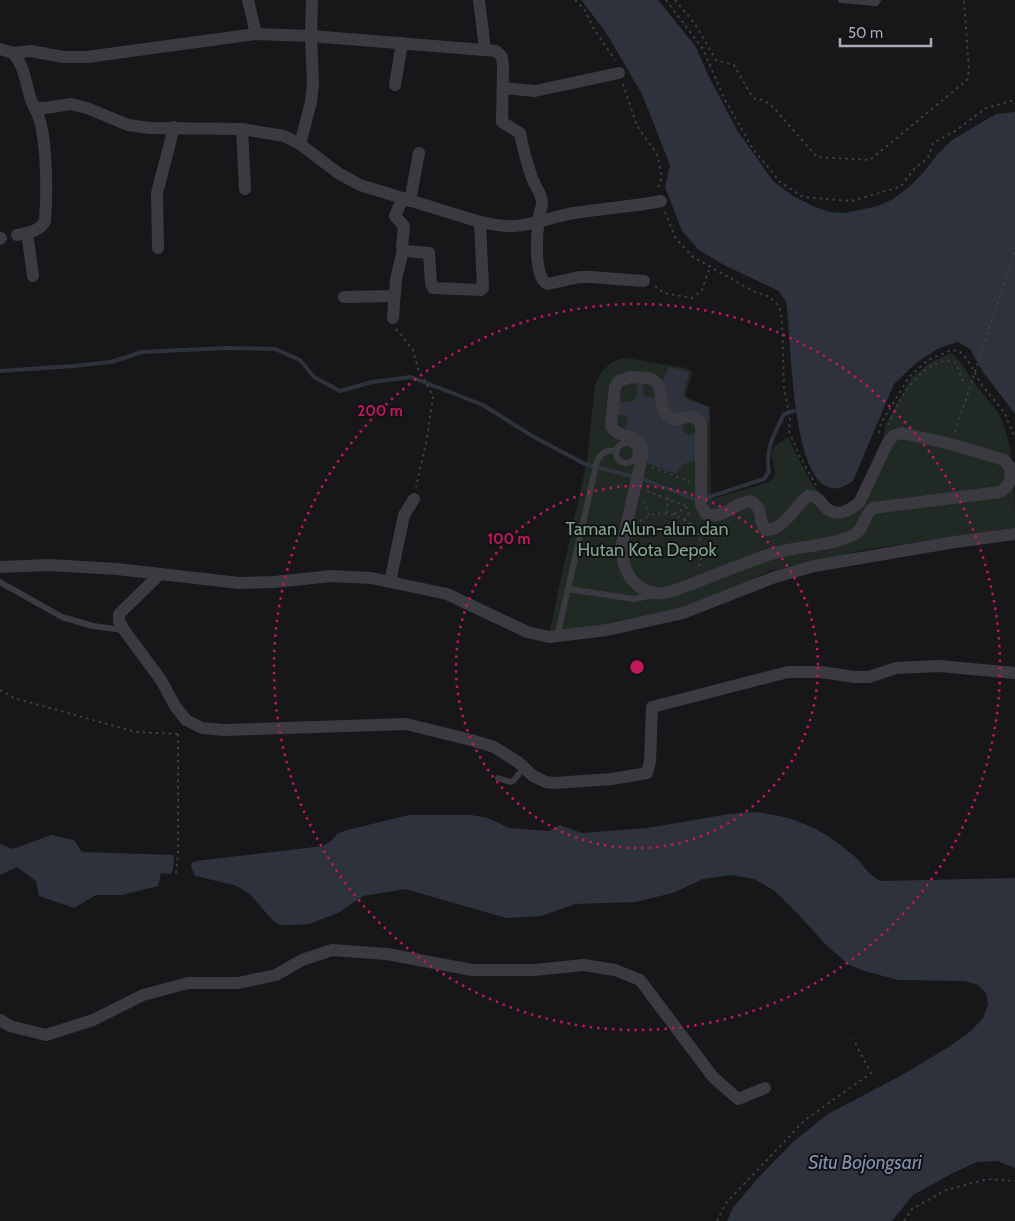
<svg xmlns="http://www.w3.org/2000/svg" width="1015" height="1221" font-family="Cabin,sans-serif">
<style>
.green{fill:#212924}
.water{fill:#2d323c}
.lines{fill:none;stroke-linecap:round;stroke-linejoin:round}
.stream{stroke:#2d323c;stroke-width:4}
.path{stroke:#3e3e45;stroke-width:2;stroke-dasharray:2.5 4;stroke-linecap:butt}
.lane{stroke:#3a3a40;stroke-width:6}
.street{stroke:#3a3a40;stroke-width:12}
.path-bridge{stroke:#3e3e45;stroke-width:2;stroke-dasharray:2.5 4;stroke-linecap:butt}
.ring{fill:none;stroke:#c2185b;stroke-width:2.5;stroke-dasharray:2.5 5}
.labels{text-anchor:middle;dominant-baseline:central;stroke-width:4;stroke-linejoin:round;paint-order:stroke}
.park-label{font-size:18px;fill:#81a38b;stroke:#121214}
.water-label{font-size:19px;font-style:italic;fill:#818fb2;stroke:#121214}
.centre{fill:#c2185b;stroke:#121214;stroke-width:2.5}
.ring-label{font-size:15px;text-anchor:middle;font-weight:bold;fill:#c2185b;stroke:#121214;stroke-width:4;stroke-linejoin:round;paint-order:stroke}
</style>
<rect width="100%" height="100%" fill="#171719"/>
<path class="green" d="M951 353C962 361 967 373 975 384 983 394 992 404 999 414 1015 446 1015 492 1015 528L869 549 769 571 722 594 680 609 622 624 549 633 587 461 595 385 602 371 611 363 619 359 627 358 686 368 691 371 692 374 686 395 688 398 710 407 711 488 712 499 769 482C780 474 772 464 771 452L775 446 788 437C799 458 816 502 840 508L854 501 883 441 885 425 911 378 931 362Z"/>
<g class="water">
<path d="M581 0H658L696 47 708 75 737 130 773 181 793 196 815 207 830 212 845 213 878 206 893 199 909 187 923 173 937 155 952 140 996 114 1015 112V414L983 372 970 349 958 342 939 348 916 363 894 384 853 481C846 485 840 490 831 488 790 479 792 338 786 302L779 291 724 265 699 250 682 231 665 187 670 165 642 94 605 31Z"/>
<path d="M669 367 687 371 689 373 684 392V397L687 399 708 407 709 421 705 422 686 413 682 430 686 434 690 436 697 431 698 460C687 460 683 465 676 474L645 462C647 440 646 435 624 428 629 423 629 421 625 415H618L617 394 622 402H632C638 395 640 390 635 382H646L642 387 644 396 653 398 657 393Z"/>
<path d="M754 812C795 816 821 828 853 855 865 865 865 873 881 881L1015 878V1168L997 1161 977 1162 953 1173 913 1195 892 1221H727L733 1208 757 1179 793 1142 828 1114 902 1075 947 1048 971 1031 983 1018 988 1004 986 993 978 985 965 981 898 980 868 972 849 965 825 944 799 915 775 891 754 879 732 875 703 879 673 893 635 902 575 904 541 916 506 918 405 889 363 896 338 913 309 924 290 925H281L274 922 250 894 234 885 195 876 191 867 192 863 196 861 323 846 331 841 337 834 347 830 409 815H471L488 818 509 828 549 831 559 825 582 833 647 828 729 814Z"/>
<path d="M51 835 74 840 82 852 174 855 173 870 171 874 161 873 158 886 122 895H96L74 908 39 896 36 881 17 867 0 875V844L13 849Z"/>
</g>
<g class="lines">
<path class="stream" d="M0 371 73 366 111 362 142 352 227 348 275 349 300 360 314 377 340 391 372 382 411 377 483 405 534 437 585 464 642 479 695 499 709 497 764 479 769 472C765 448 774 435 784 414L794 411"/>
<g class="path">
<path d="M575 0 584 9 594 29 615 60"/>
<path d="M666 0 703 49 724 98 753 149 780 182 803 197 851 201 900 187 916 167 928 158 933 143 955 131 986 108 1015 100"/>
<path d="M675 0 695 24 716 60 734 65 751 95 755 99 763 100 772 106 817 157 870 160 967 80 969 70 964 0"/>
<path d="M623 84 637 126 657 154 662 176 658 188"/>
<path d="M665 212 676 239 693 257 753 291 770 297 779 306 782 319 784 388 790 419 789 431 800 457 816 485"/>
<path d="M655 286 664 293 692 298 702 290 710 266"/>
<path d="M396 329 413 350 418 369 433 396 427 439 416 487"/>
<path d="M889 425C895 403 920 364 945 361 949 360 953 362 956 363L963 381"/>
<path d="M955 432 973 378"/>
<path d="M879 433 881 423 909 377 928 360 952 350 959 351 967 359 981 384 1004 412 1015 438"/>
<path d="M652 467 690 482"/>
<path d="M647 491 689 507"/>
<path d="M644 501 649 515"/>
<path d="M667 513 668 498"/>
<path d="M674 514 688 507"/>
<path d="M640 521C673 498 715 532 698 568"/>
<path d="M681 526 690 511"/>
<path d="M0 690 14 698 136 732 178 734"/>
<path d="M176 873 178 854V733"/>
<path d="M717 1221 726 1203 805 1120 871 1073 853 1039"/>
<path d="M904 1221 912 1209 946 1190 988 1179 1015 1181"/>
</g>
<g class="lane">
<path d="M841 0 876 3 878 0"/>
<circle cx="626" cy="453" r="10"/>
<path d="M0 582 62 617 93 626 123 630"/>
<path d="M568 589 597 461C602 452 605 450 616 451"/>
<path d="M557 636 568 589 634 599 654 595"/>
<path d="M498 778 510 782 513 781 524 768"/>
</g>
<g class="street">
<path d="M248 0 256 34"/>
<path d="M479 0 485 49"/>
<path d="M0 49 13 53 31 51 63 57H87L256 34 311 36 496 51 502 57 503 66 502 122 520 133C523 148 527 164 532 178 535 186 542 194 542 203 542 208 539 213 539 218 537 232 533 279 548 284L579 277H590L644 281"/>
<path d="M13 53C27 68 25 89 34 107L45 108 71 104 87 108 128 125 150 128 242 129 284 136 300 144 338 173 360 185 480 222C491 224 503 227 514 226 535 225 554 216 574 213 603 208 632 207 661 201"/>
<path d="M395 85 402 43"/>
<path d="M503 88 535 91 619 73"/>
<path d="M242 129 245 189"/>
<path d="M300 144 311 102 313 83 311 36 312 0"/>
<path d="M403 198 395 216 404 226 402 247 405 251 429 253 431 283 433 288 481 290 483 288 480 222"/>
<path d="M410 201 419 153"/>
<path d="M27 233 33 276"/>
<path d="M17 235C28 233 40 231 45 221 47 195 48 127 34 107"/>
<path d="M0 239 1 238"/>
<path d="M158 248 157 193 174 127"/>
<path d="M344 297 394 296"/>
<path d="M393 318 396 279 403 250"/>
<path d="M630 377C636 378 645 377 651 379 666 384 657 408 669 417 680 425 690 408 701 424V505L706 514C724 520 734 502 751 501 766 511 756 519 766 530 784 530 795 506 808 496 820 496 820 503 827 509 838 517 852 510 860 501L888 442 893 436 901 433 951 444 1004 460 1010 467 1011 480 1006 487 1000 492 873 508C863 515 865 530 853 535 832 546 798 546 774 553 740 564 706 579 673 591 668 592 661 594 656 593 632 590 621 568 622 545L643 452C639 429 618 441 611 426L615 387 619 381Z"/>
<path d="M0 567 49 565 117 569 239 583 274 582 332 576 371 578 447 594 527 632 549 637 607 630 683 613 775 577 814 566 955 542 1015 534"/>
<path d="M159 575 119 614V621L124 630 161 680 175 706 186 720 202 728 224 730 406 724 471 740 494 747 518 762 533 776 546 782 554 783 612 779 647 773 650 762 652 707 788 672H821L854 677H869L896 668 939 666 1015 673"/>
<path d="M390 582 404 515 414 499"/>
<path d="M0 1020 10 1026 46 1035 93 1020 143 995 188 983H238L276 975 302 960 332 950 387 954 472 970H534L584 965 615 970 640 980 713 1077 738 1099 765 1088"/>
</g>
<path class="path-bridge" d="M973 378 1015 250"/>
</g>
<g class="ring">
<circle cx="637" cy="667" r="181"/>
<circle cx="637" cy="667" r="363"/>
</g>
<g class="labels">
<g class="park-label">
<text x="647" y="529">Taman Alun-alun dan<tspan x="647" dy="21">Hutan Kota Depok</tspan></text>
</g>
<g class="water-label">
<text x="865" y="1162">Situ Bojongsari</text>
</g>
</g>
<circle cx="637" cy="667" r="8" class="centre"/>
<g class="ring-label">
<text x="380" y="416">200 m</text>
<text x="509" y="544">100 m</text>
</g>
<path d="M840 38v8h91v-8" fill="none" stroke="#a9aab8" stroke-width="2.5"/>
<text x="848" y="38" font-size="15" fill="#a9aab8" stroke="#121214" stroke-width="4" paint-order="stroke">50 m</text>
</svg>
